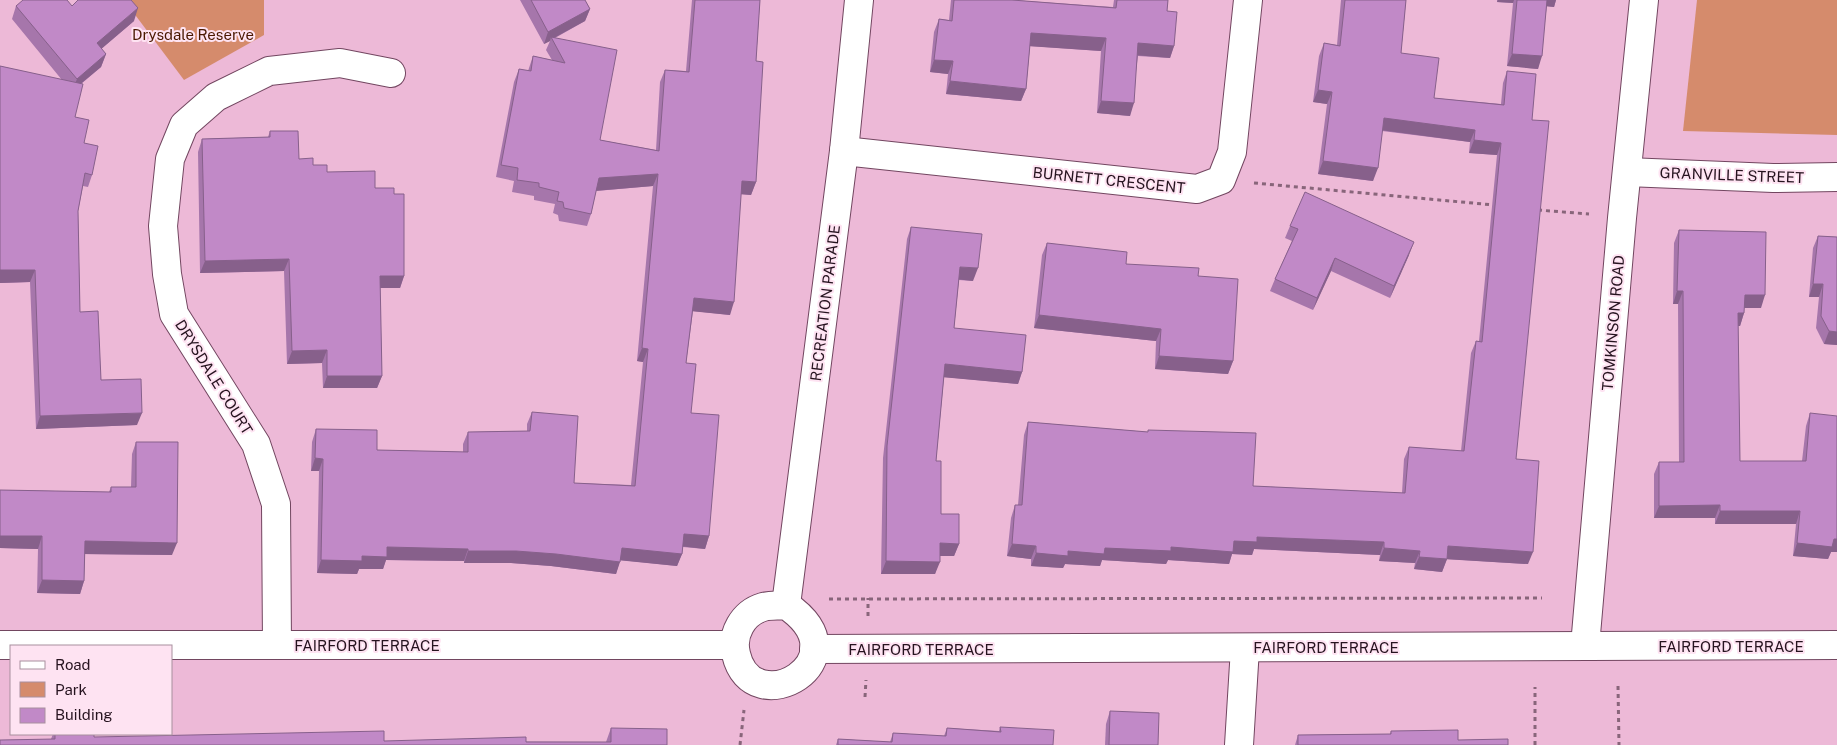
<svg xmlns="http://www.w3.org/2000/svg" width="1837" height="745" font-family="'Public Sans',sans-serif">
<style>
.green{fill:#d58b6c}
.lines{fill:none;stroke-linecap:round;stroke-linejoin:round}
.minor-casing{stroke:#724660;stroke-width:30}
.path{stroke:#88657a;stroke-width:3;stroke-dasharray:4 4;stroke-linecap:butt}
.minor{stroke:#fff;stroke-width:28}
.wall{fill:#a676ab}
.shaded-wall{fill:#87608b}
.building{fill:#c189c7;stroke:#87608b}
.labels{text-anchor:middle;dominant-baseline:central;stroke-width:4;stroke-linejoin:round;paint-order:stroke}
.park-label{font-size:15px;fill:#491800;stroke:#fee3f2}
.street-label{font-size:15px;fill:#26131f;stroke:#fee3f2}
</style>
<rect width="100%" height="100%" fill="#edb9d7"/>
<g class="green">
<path d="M124 0H264V35L184 80Z"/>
<path d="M1697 0H1837V135L1683 131Z"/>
</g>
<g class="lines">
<g class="minor-casing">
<g id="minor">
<path d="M844 151 1197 189 1221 180 1232 152 1248 0"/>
<path d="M1627 172 1773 178 1837 177"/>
<path d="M786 605 844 151 859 0"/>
<path d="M786 605C867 660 752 725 736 654 731 634 743 613 763 607 770 605 779 606 786 605Z"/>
<path d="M0 645H734"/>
<path d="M277 645 276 504 256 444 174 314 167 274 163 226 170 159 184 125 216 97 269 71 340 63 391 73"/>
<path d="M1585 646 1622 218 1644 0"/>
<path d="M814 649 1837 645"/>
<path d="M1239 745 1245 648"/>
</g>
</g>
<g class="path">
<path d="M1254 183 1494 205"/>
<path d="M1538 210 1589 214"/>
<path d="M829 599 1542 598"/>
<path d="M868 616V598"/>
<path d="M1618 686 1619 745"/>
<path d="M865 697 866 680"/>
<path d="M740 745 744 710"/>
<path d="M1535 745V687"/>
</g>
<use href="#minor" class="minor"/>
</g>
<g class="wall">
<path d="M520 0H585L590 9 585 21 555 38 600 140 656 150 660 82 665 70 686 71 692 0H760L756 61V182L751 195 741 194 730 315 693 311 686 363 691 413 709 536 705 549 683 547 682 554 677 566 620 560 616 574 551 566 511 563H464V561L386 560 383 569H359L357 574 317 573 319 471H311L312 442 316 429 377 450 463 452V444L468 432 527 431V424L532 412 574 483 631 485 643 362 637 361 653 186 596 191 591 214 587 226 559 221 558 215 553 213 555 204 534 200V196L512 192 514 181 496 177 514 82 519 69 528 71 533 56 552 60 546 50 550 41 544 44Z"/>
<path d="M951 0H1012L1113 7 1114 0H1168L1167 11 1174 46 1170 58 1138 56 1130 116 1097 113 1101 51 1030 46 1026 89 1021 101 946 94 948 74 930 72 934 32 939 19 949 20Z"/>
<path d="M1341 0H1406L1401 53 1434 98 1501 104 1503 83 1507 71 1532 120 1516 459 1528 564 1447 559 1442 572 1414 569 1415 563 1379 561 1380 555 1254 549 1252 555 1232 554 1229 564 1168 560 1166 564 1102 560 1100 566 1065 564 1063 568 1031 566V559L1007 556 1011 518 1015 505H1018L1024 435 1028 422 1148 432V430L1253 486 1402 493 1404 459 1409 447 1461 451 1471 353 1476 341H1479L1497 155 1469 153 1470 142 1382 131 1373 181 1318 174 1327 104 1313 102 1319 56 1324 43 1337 45Z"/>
<path d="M1497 0H1556L1554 7 1547 6 1538 69 1507 66 1513 3 1497 2Z"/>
<path d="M16 6H72L134 21 101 49 106 54 101 67 81 84 75 117 84 143 92 175 88 187 83 186 78 211 80 312 101 380 137 425 36 429 30 282 0 283V66L62 80 12 19Z"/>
<path d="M270 131 299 159 327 172 394 194 404 276 400 288H380L382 376 377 388H323L322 363 287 364 284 271 200 273 198 152 202 139 268 137Z"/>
<path d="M1290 226 1409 255 1390 298 1331 271 1313 310 1270 291 1275 279 1292 241 1285 238Z"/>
<path d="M911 227 973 281 959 280 954 328 1022 372 1018 384 944 377 936 461 941 514 959 544 954 556H940L935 574H881L883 458 907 239Z"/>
<path d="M1679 230 1761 308H1744V313L1740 326H1738L1740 461H1802L1806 426 1810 413 1831 552 1828 559 1793 556 1796 524H1715V518H1654V474L1659 462H1679L1678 304H1673L1674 243Z"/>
<path d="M1818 236 1837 237V345L1824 344 1816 328 1819 297H1809L1813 248Z"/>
<path d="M1047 243 1126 264 1198 276 1233 361 1228 374 1155 369 1156 341 1034 328 1042 255Z"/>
<path d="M136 442 172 555 85 554 84 581 80 594 37 593 38 549 0 548V490L109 492 111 487H131L132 454Z"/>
<path d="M1110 711 1158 745H1105L1106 724Z"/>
<path d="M1000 727 1053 745H836L838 739 890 742 893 733 944 736 947 728 999 731Z"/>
<path d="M611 728 667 745 51 739 53 734H94V737L384 741 606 742Z"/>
<path d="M1391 731 1458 740 1508 745H1295L1298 735 1390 734Z"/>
</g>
<g class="shaded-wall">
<path d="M1498 0H1514L1513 3 1497 2Z"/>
<path d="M1545 0H1556L1554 7 1543 6Z"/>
<path d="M138 8 134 21 93 56 97 43Z"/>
<path d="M590 9 585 21 552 39 551 37 550 41 544 44 548 32Z"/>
<path d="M1031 33 1106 38 1101 51 1027 46Z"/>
<path d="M1138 43 1174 46 1170 58 1134 55Z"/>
<path d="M106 54 101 67 72 91 77 79Z"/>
<path d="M1512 54 1542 56 1538 69 1507 66Z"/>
<path d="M934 60 953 61 948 74 930 72Z"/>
<path d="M950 81 1026 89 1021 101 946 94Z"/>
<path d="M1318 90 1332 92 1327 104 1313 102Z"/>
<path d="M1101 101 1134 103 1130 116 1097 113Z"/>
<path d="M1384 118 1475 130 1470 142 1380 130Z"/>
<path d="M1474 140 1501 143 1497 155 1469 153Z"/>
<path d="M1323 161 1378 168 1373 181 1318 174Z"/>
<path d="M658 174 653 186 594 191 599 178Z"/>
<path d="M742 181 756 182 751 195 738 194Z"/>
<path d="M1414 242 1409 255 1390 298 1394 286Z"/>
<path d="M1335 258 1331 271 1313 310 1317 298Z"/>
<path d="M289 259 284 271 200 273 205 261Z"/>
<path d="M960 267 978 268 973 281 955 279Z"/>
<path d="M0 270H35L30 282 0 283Z"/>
<path d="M380 276H404L400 288H375Z"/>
<path d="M1813 284H1823L1819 297H1809Z"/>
<path d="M1677 291H1683L1678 304H1673Z"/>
<path d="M1745 295H1765L1761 308H1740Z"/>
<path d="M694 298 734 302 730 315 690 311Z"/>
<path d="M1738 313H1744L1740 326H1733Z"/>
<path d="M1039 315 1161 329 1156 341 1034 328Z"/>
<path d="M1829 331 1837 332V345L1824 344Z"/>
<path d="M642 348 648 349 643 362 637 361Z"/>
<path d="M327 350 322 363 287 364 292 351Z"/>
<path d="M1159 356 1233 361 1228 374 1155 369Z"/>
<path d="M945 364 1022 372 1018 384 941 377Z"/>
<path d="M327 376H382L377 388H323Z"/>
<path d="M142 413 137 425 36 429 40 416Z"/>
<path d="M315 458 323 459 319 471H311Z"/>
<path d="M1720 505 1715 518H1654L1659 506Z"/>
<path d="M1720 511H1800L1796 524H1715Z"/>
<path d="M684 534 709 536 705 549 679 546Z"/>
<path d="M0 536H42L38 549 0 548Z"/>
<path d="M1257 537 1384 542 1380 555 1254 549 1252 555 1232 554 1229 564 1168 560 1166 564 1102 560 1100 566 1065 564 1063 568 1031 566 1036 553 1068 551 1105 548 1171 547 1234 541Z"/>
<path d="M1834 539H1837V552H1831L1828 559 1793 556 1797 543Z"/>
<path d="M85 541 177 543 172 555 80 554Z"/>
<path d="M940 543 959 544 954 556H935Z"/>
<path d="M1012 544 1036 546 1031 559 1007 556Z"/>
<path d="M1448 546 1533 552 1528 564 1443 559Z"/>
<path d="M387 547 468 549 464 561 386 560 383 569H359L357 574 317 573 321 560 362 556Z"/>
<path d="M622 548 682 554 677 566 617 560Z"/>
<path d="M1384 548 1420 551 1415 563 1379 561Z"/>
<path d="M468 551H516L556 554 620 562 616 574 551 566 511 563H464Z"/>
<path d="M1419 557 1447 559 1442 572 1414 569Z"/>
<path d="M886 561 940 562 935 574H881Z"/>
<path d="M42 580 84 581 80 594 37 593Z"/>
</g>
<g class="building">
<path d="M23 0H67L72 6 78 0H131L138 8 97 43 106 54 77 79 16 6Z"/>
<path d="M531 0H585L590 9 548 32Z"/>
<path d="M695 0H760L756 61 763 62 756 182 742 181 734 302 694 298 686 363 696 364 691 413 719 415 709 536 684 534 682 554 622 548 620 562 556 554 516 551H468V549L387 547V557L362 556V561L321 560 323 459 315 458 316 429 377 430V450L468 452V432L530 431 532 412 578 416 574 483 635 486 648 349 642 348 658 174 599 178 591 214 564 208 563 202 557 201 559 192 539 187V183L517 180 518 168 501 165 519 69 531 71 533 56 565 63 551 37 617 50 600 140 659 151 665 70 689 72Z"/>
<path d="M954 0H1012L1116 8 1117 0H1168L1167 11 1177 12 1174 46 1138 43 1134 103 1101 101 1106 38 1031 33 1026 89 950 81 953 61 934 60 939 19 952 21Z"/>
<path d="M1345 0H1406L1401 53 1439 58 1434 98 1504 105 1507 71 1536 74 1532 120 1549 121 1516 459 1539 461 1533 552 1448 546 1447 559 1419 557 1420 551 1384 548V542L1257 537V542L1234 541 1233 552 1171 547V551L1105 548 1104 554 1068 551V556L1036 553V546L1012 544 1015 505H1022L1028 422 1148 432V430L1256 433 1253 486 1405 493 1409 447 1464 451 1476 341 1482 342 1501 143 1474 140 1475 130 1384 118 1378 168 1323 161 1332 92 1318 90 1324 43 1340 46Z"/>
<path d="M1517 0H1547L1542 56 1512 54Z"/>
<path d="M0 66 83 84 75 117 89 120 84 143 98 146 92 175 85 173 78 211 80 312 98 311 101 380 141 379 142 413 40 416 35 270H0Z"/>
<path d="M270 131H298L299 159 313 158V165H327V172L375 171V188H394V194H404V276H380L382 376H327V350L292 351 289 259 205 261 202 139 270 137Z"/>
<path d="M1305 192 1414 242 1394 286 1335 258 1317 298 1275 279 1298 229 1290 226Z"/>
<path d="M911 227 982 234 978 268 960 267 954 328 1026 335 1022 372 945 364 936 461H941V514H959V544L940 543V562L886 561 887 446Z"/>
<path d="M1679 230 1766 232 1765 295H1745L1744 313H1738L1740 461H1806L1810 413 1837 416V539H1834L1832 547 1797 543 1800 511H1720V505L1659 506V462H1684L1683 291H1677Z"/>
<path d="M1818 236 1837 237V332L1829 331 1821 316 1823 284H1813Z"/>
<path d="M1047 243 1127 252 1126 264 1199 268 1198 276 1238 279 1233 361 1159 356 1161 329 1039 315Z"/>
<path d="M136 442H178L177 543 85 541 84 581 42 580V536H0V490L111 492V487H136Z"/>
<path d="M1110 711 1159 713 1158 745H1109Z"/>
<path d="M1000 727 1054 730 1053 745H838V739L892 742 893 733 946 736 947 728 1001 732Z"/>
<path d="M611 728 667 729V745H0V740L55 739V734H94V737L384 731V741L526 737V742H611Z"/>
<path d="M1458 730V740L1508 739V745H1298V735L1391 734V731Z"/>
</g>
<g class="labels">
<g class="park-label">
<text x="193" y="34">Drysdale Reserve</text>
</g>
<g class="street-label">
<text transform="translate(1732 175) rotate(2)">GRANVILLE STREET</text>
<text transform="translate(1109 180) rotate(6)">BURNETT CRESCENT</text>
<text transform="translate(825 303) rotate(-83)">RECREATION PARADE</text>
<text transform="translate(1613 323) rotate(-85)">TOMKINSON ROAD</text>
<text transform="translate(214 377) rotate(58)">DRYSDALE COURT</text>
<text x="367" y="645">FAIRFORD TERRACE</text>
<text x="1731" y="646">FAIRFORD TERRACE</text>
<text x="1326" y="647">FAIRFORD TERRACE</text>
<text x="921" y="649">FAIRFORD TERRACE</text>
</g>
</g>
<rect x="10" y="645" width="162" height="90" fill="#fee3f2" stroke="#a8909e"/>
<rect x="20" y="661" width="25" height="8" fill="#ffffff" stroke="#a8909e"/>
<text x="55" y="670" font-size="15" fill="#26131f">Road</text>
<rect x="20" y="682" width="25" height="15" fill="#d58b6c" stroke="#a8909e"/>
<text x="55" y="695" font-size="15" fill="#26131f">Park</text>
<rect x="20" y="708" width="25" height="15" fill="#c189c7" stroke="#a8909e"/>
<text x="55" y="720" font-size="15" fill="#26131f">Building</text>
</svg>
